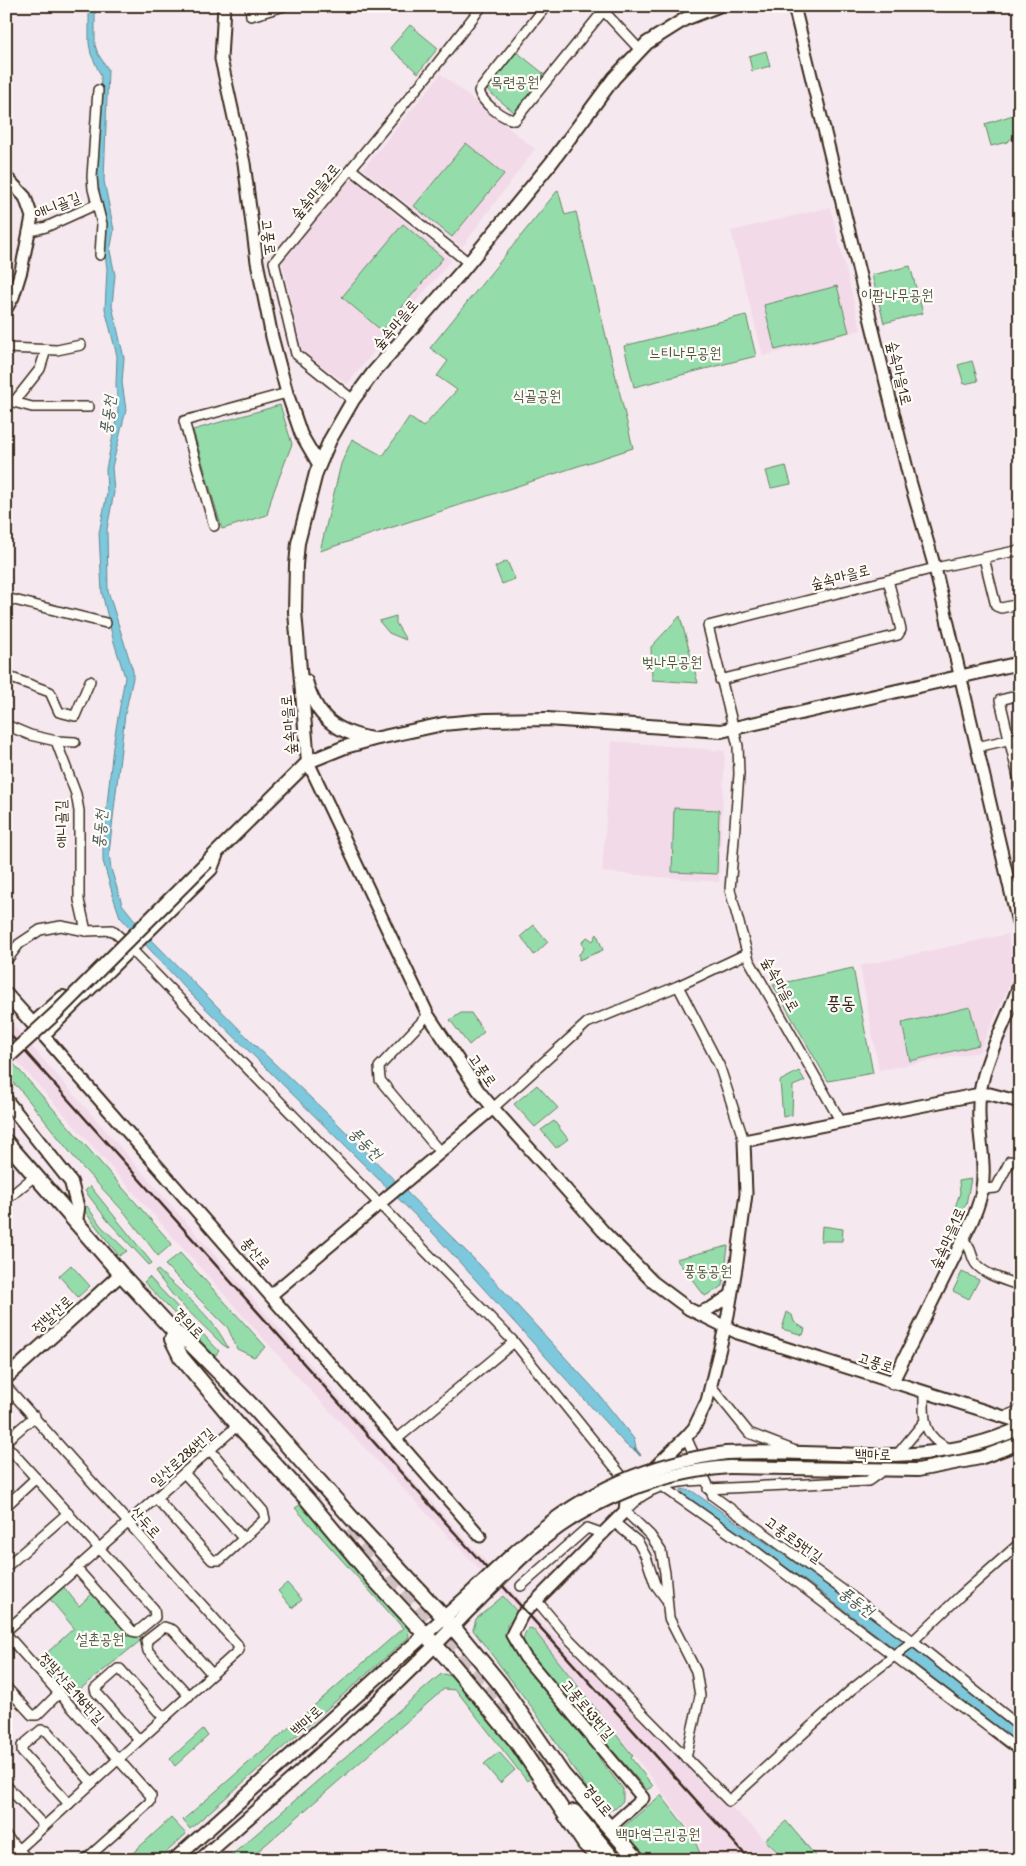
<svg xmlns="http://www.w3.org/2000/svg" width="1026" height="1866" font-family="'Patrick Hand','Poor Story',sans-serif">
<style>
.built{fill:#f2dae9}
.green{fill:#94ddab;stroke:#688464}
.water{fill:#7dc8dc;stroke:#638990}
.lines{fill:none;stroke-linecap:round;stroke-linejoin:round}
.stream{stroke:#638990;stroke-width:2.5}
.primary-tunnel{stroke:#d1c2c5;stroke-width:14;stroke-dasharray:14 7;stroke-linecap:butt}
.minor-casing{stroke:#3b2a1e;stroke-width:12}
.tertiary-casing{stroke:#3b2a1e;stroke-width:15}
.secondary-casing{stroke:#3b2a1e;stroke-width:16}
.primary-casing{stroke:#3b2a1e;stroke-width:18}
.minor{stroke:#fdfcf7;stroke-width:9}
.tertiary{stroke:#fdfcf7;stroke-width:11}
.secondary{stroke:#fdfcf7;stroke-width:12}
.primary{stroke:#fdfcf7;stroke-width:14}
.rail{stroke:#3b2a1e;stroke-width:2.5}
.secondary-bridge-casing{stroke:#3b2a1e;stroke-width:16;stroke-linecap:butt}
.secondary-bridge{stroke:#fdfcf7;stroke-width:12}
.labels{text-anchor:middle;dominant-baseline:central;stroke-width:4.5;stroke-linejoin:round;paint-order:stroke}
.park-label{font-size:15px;fill:#515741;stroke:#fdfcf7}
.street-label{font-size:15px;fill:#3b2a1e;stroke:#fdfcf7}
.water-label{font-size:16px;font-style:italic;fill:#4f5957;stroke:#fdfcf7}
.quarter-label{font-size:18px;fill:#3b2a1e;stroke:#fdfcf7}
</style>
<rect width="100%" height="100%" fill="#f6e8ef"/>
<filter id="ink" filterUnits="userSpaceOnUse"><feTurbulence type="fractalNoise" baseFrequency=".02" numOctaves="2"/><feDisplacementMap in="SourceGraphic" scale="10" xChannelSelector="R" yChannelSelector="G"/><feConvolveMatrix kernelMatrix="1 2 1 2 8 2 1 2 1" color-interpolation-filters="sRGB"/></filter>
<g filter="url(#ink)">
<g class="built">
<path d="M441 74 535 149 462 247 363 169Z"/>
<path d="M352 178 451 260 347 384 302 351 282 261Z"/>
<path d="M830 207 861 330 763 356 731 231Z"/>
<path d="M612 741 725 751 719 882 602 872Z"/>
<path d="M1008 934 1014 974 979 1052 879 1070 860 966Z"/>
<path d="M6 1017 413 1481 542 1623 709 1787 756 1830 782 1860H706L693 1834 649 1774 549 1649 500 1591 293 1372 6 1049Z"/>
</g>
<g class="green">
<path d="M410 25 438 48 418 73 390 48Z"/>
<path d="M766 51 770 66 752 71 749 56Z"/>
<path d="M514 53H518L543 73V77L514 112 487 90V86Z"/>
<path d="M1013 115 1018 134 1007 142 991 146 985 124Z"/>
<path d="M466 143 504 174 452 237 414 206Z"/>
<path d="M558 190 565 215 576 212 633 448 320 551 341 464 352 439 383 456 409 417 423 427 457 390 437 376 448 361 430 348Z"/>
<path d="M403 224 443 258 382 331 342 297Z"/>
<path d="M910 266 923 313 884 323 872 275Z"/>
<path d="M837 286 849 332 775 350 764 305Z"/>
<path d="M746 315 756 356 634 387 624 346Z"/>
<path d="M972 361 978 381 964 384 958 365Z"/>
<path d="M280 405 292 444 272 496 267 515 222 529 193 430Z"/>
<path d="M786 466 791 484 771 488 766 471Z"/>
<path d="M507 561 515 579 502 584 495 567Z"/>
<path d="M396 616V623L406 640 389 633 379 621Z"/>
<path d="M680 616 698 683 652 680 651 647Z"/>
<path d="M674 808 719 810 717 874 672 872Z"/>
<path d="M534 925 548 942 534 955 521 936Z"/>
<path d="M597 934 603 950 579 960V954L584 949 582 942 587 937 593 941Z"/>
<path d="M853 968 873 1073 828 1081 773 985Z"/>
<path d="M970 1007 979 1045 910 1061 902 1023Z"/>
<path d="M461 1013H471L484 1032 469 1045 450 1020Z"/>
<path d="M13 1063 172 1244 158 1256 125 1213 81 1166 18 1087 6 1078 10 1066Z"/>
<path d="M799 1071 805 1081 793 1086 792 1115 783 1117 780 1081Z"/>
<path d="M537 1085 558 1108 535 1127 514 1104Z"/>
<path d="M554 1121 568 1139 556 1148 541 1130Z"/>
<path d="M971 1179 966 1204 960 1214 954 1210 960 1193 959 1181Z"/>
<path d="M90 1186 152 1263 149 1265 108 1221 85 1191Z"/>
<path d="M87 1206 101 1226 127 1251 119 1256 83 1209Z"/>
<path d="M822 1226 843 1229 842 1241H821Z"/>
<path d="M728 1246 723 1286 705 1296 676 1259Z"/>
<path d="M180 1253 266 1347 254 1357 237 1349 228 1328 165 1265Z"/>
<path d="M71 1265 90 1286 78 1297 59 1276Z"/>
<path d="M158 1270C183 1294 213 1316 228 1348L222 1344 175 1298 155 1272Z"/>
<path d="M962 1272 979 1280 969 1299 953 1291Z"/>
<path d="M149 1277 219 1351 215 1356 144 1282Z"/>
<path d="M787 1312 792 1315 794 1322 805 1329 803 1335 782 1329Z"/>
<path d="M300 1505 408 1624 409 1637 190 1829 183 1820 403 1628 295 1508Z"/>
<path d="M287 1583 302 1600 292 1608 278 1591Z"/>
<path d="M63 1586 79 1606 95 1591 140 1641 69 1698 37 1662 74 1628 49 1598Z"/>
<path d="M503 1596 518 1613 507 1625V1638L510 1647 587 1737 601 1761 623 1789V1801L616 1808 608 1811 596 1802 534 1710 473 1630 476 1619Z"/>
<path d="M529 1628 533 1629 633 1756 631 1758 653 1786 647 1790 530 1655C523 1646 520 1637 529 1628Z"/>
<path d="M444 1674 451 1676 505 1738 532 1777 527 1781 456 1690 444 1689 248 1860H226L440 1675Z"/>
<path d="M203 1729 208 1736 175 1766 170 1759Z"/>
<path d="M499 1752 515 1770 500 1783 484 1764Z"/>
<path d="M661 1795 693 1837 703 1860H648L622 1828Z"/>
<path d="M171 1818 186 1834 158 1860H125Z"/>
<path d="M786 1821 819 1860H786L765 1840Z"/>
</g>
<g class="water">
<path d="M89 6H95V45L98 54 108 69 104 181 114 230 110 251 115 275 112 306 124 358 122 382 126 410 112 467 114 492 107 529 108 591 133 671V678L125 714 109 853 111 869 122 904 145 933 256 1046 332 1118 479 1264 596 1391 634 1439 637 1452 626 1445 433 1233 186 989 120 917 114 899 103 861V844L113 746 125 677 113 639 102 593 99 533 107 494 106 469 118 411 116 385 117 356 105 309 107 269 96 186 101 76 91 54 89 43Z"/>
<path d="M681 1489 692 1491 890 1629 1020 1731V1744L810 1584 686 1498Z"/>
</g>
<g class="lines">
<path class="stream" d="M635 1449 640 1455"/>
<path class="primary-tunnel" d="M346 1531 492 1694 555 1787"/>
<g class="minor-casing">
<g id="minor">
<path d="M250 6 251 16 284 6"/>
<path d="M546 6 479 91C482 103 503 119 515 120L600 15 611 6"/>
<path d="M599 6 640 50"/>
<path d="M98 90 92 177 93 189 102 224 100 255"/>
<path d="M351 169 469 263"/>
<path d="M28 232 46 227 97 204"/>
<path d="M6 348 57 350 81 345"/>
<path d="M6 400 32 407H89"/>
<path d="M353 400 296 354 274 262 437 64 482 6"/>
<path d="M14 402 40 369 46 350"/>
<path d="M214 526 184 421 287 393"/>
<path d="M984 558 996 606 1001 608 1020 604"/>
<path d="M6 598 106 623"/>
<path d="M6 676 50 692 59 712 75 716 90 681"/>
<path d="M720 680 898 635 901 630 888 580"/>
<path d="M1020 695 1000 700 1020 785"/>
<path d="M6 725 30 735 56 741 76 794 79 811V900L86 931"/>
<path d="M56 741 75 742"/>
<path d="M977 747 1020 737"/>
<path d="M1011 888 1020 886"/>
<path d="M131 949 514 1342 621 1475"/>
<path d="M6 961 19 944 40 930 61 926 86 931 112 930 122 939"/>
<path d="M428 1015 379 1067 380 1080 440 1152"/>
<path d="M493 1108 587 1023 678 986"/>
<path d="M841 1122 749 960 730 890 739 774 738 746 708 626 935 568 1020 550"/>
<path d="M744 1141 719 1065 678 986 746 954"/>
<path d="M982 1189 996 1188 1010 1161 1020 1164"/>
<path d="M6 1200 31 1179"/>
<path d="M963 1240C973 1248 970 1256 976 1264 986 1276 1006 1280 1020 1286"/>
<path d="M6 1386 237 1644 239 1650 7 1860"/>
<path d="M711 1386 749 1433 793 1450"/>
<path d="M924 1394C924 1420 922 1437 950 1449"/>
<path d="M1003 1417 1020 1410"/>
<path d="M686 1437 713 1496 913 1641 1020 1727"/>
<path d="M397 1439 514 1342"/>
<path d="M6 1441 35 1416"/>
<path d="M6 1445 154 1609 155 1617 137 1632 132 1631 77 1569"/>
<path d="M896 1456 924 1422"/>
<path d="M184 1473 243 1538"/>
<path d="M652 1479 758 1553 1020 1751"/>
<path d="M708 1489 868 1481 882 1471"/>
<path d="M156 1498 212 1560H220L265 1519 263 1511 210 1450"/>
<path d="M6 1506 36 1478"/>
<path d="M615 1523 638 1542 646 1557 655 1584 666 1599"/>
<path d="M6 1567 68 1513"/>
<path d="M521 1586 587 1528 604 1534"/>
<path d="M537 1601 569 1639 729 1801 851 1690 913 1641 960 1596 1020 1543"/>
<path d="M6 1631 238 1425"/>
<path d="M6 1634 151 1796 150 1802 85 1860"/>
<path d="M6 1687 32 1715H37L59 1693"/>
<path d="M189 1696 148 1651 146 1641 164 1627 173 1630 212 1674"/>
<path d="M139 1740 96 1692 95 1689 118 1669H120L164 1718"/>
<path d="M686 1758 700 1696 696 1671 669 1618 665 1573 661 1551 650 1535 625 1511C647 1486 673 1481 704 1480"/>
<path d="M6 1785 44 1826"/>
<path d="M69 1804 22 1752V1746L41 1730 47 1731 92 1783"/>
<path d="M6 1836 28 1860"/>
<path d="M1015 1860 1020 1856"/>
</g>
</g>
<g class="tertiary-casing">
<g id="tertiary">
<path d="M224 6 221 59 244 163 257 262 272 337 287 393 301 434 319 465"/>
<path d="M794 6 910 481 935 568 1020 931"/>
<path d="M6 177 25 197 32 217 21 271 13 297 6 309"/>
<path d="M308 762 428 1015 478 1090 493 1108 603 1231 653 1282 689 1309 738 1333 1020 1422"/>
<path d="M43 1035 480 1536"/>
<path d="M271 1295 493 1108"/>
<path d="M698 1313 711 1308 731 1295"/>
<path d="M892 1383 972 1221C976 1211 981 1200 982 1188 987 1159 975 1126 980 1093 986 1053 1009 1019 1020 981"/>
<path d="M651 1471 686 1437 694 1428 707 1401 728 1315 737 1262 746 1194 744 1141 980 1094H990L1020 1102"/>
<path d="M609 1828 643 1798 525 1657 512 1635 522 1615 625 1511 627 1492"/>
</g>
</g>
<g class="secondary-casing">
<g id="secondary">
<path d="M306 681C316 717 335 732 372 739"/>
<path d="M308 762 295 612 296 565 298 543 316 473 330 440 353 400 373 373 463 270 551 163 614 78 647 43 685 19 718 6"/>
<path d="M207 862 308 762 345 747 374 739 443 724 486 720 547 719 721 731 1020 663"/>
<path d="M6 994 43 1035 211 869 216 856"/>
<path d="M34 1023 63 997"/>
<path d="M6 1100 71 1182 78 1209 76 1221"/>
<path d="M6 1378 121 1274"/>
<path d="M726 1453C828 1447 922 1473 1020 1428"/>
<path d="M729 1467 918 1470 980 1458 1020 1443"/>
<path d="M174 1860 459 1604"/>
<path d="M200 1860C291 1780 384 1701 466 1613"/>
</g>
</g>
<g class="primary-casing">
<g id="primary">
<path d="M6 1142 121 1274 182 1340"/>
<path d="M176 1333 186 1339 256 1410 356 1523 453 1627 501 1685 563 1775 638 1860"/>
<path d="M172 1339 181 1357 238 1425 307 1499 373 1578 447 1658 483 1701 516 1741 585 1844 601 1860"/>
<path d="M574 1812 614 1860"/>
</g>
</g>
<use href="#minor" class="minor"/>
<use href="#tertiary" class="tertiary"/>
<use href="#secondary" class="secondary"/>
<use href="#primary" class="primary"/>
<path class="rail" d="M6 1030 455 1533 750 1860"/>
<g class="secondary-bridge-casing">
<g id="secondary-bridge">
<path d="M6 1059 57 1012 207 862"/>
<path d="M459 1604C481 1584 502 1563 524 1544 582 1492 650 1463 726 1453"/>
<path d="M466 1613C490 1590 512 1565 537 1544 590 1499 661 1472 729 1467"/>
</g>
</g>
<use href="#secondary-bridge" class="secondary-bridge"/>
</g>
</g>
<g class="labels">
<g class="park-label">
<text x="515" y="81">목련공원</text>
<text x="897" y="294">이팝나무공원</text>
<text x="685" y="352">느티나무공원</text>
<text x="537" y="395">식골공원</text>
<text x="672" y="661">벚나무공원</text>
<text x="708" y="1270">풍동공원</text>
<text x="100" y="1638">설촌공원</text>
<text x="658" y="1833">백마역근린공원</text>
</g>
<g class="street-label">
<text transform="translate(315 191) rotate(-50)">숲속마을2로</text>
<text transform="translate(57 205) rotate(-22)">애니골길</text>
<text transform="translate(269 237) rotate(83)">고풍로</text>
<text transform="translate(395 324) rotate(-49)">숲속마을로</text>
<text transform="translate(900 373) rotate(77)">숲속마을1로</text>
<text transform="translate(840 576) rotate(-14)">숲속마을로</text>
<text transform="translate(288 725) rotate(-95)">숲속마을로</text>
<text transform="translate(61 824) rotate(-92)">애니골길</text>
<text transform="translate(781 984) rotate(61)">숲속마을로</text>
<text transform="translate(483 1070) rotate(55)">고풍로</text>
<text transform="translate(947 1238) rotate(-66)">숲속마을1로</text>
<text transform="translate(256 1253) rotate(49)">풍산로</text>
<text transform="translate(52 1314) rotate(-42)">정발산로</text>
<text transform="translate(189 1323) rotate(46)">경의로</text>
<text transform="translate(876 1362) rotate(18)">고풍로</text>
<text transform="translate(873 1454) rotate(1)">백마로</text>
<text transform="translate(182 1457) rotate(-42)">일산로286번길</text>
<text transform="translate(146 1522) rotate(48)">산두로</text>
<text transform="translate(794 1539) rotate(36)">고풍로5번길</text>
<text transform="translate(72 1688) rotate(48)">정발산로196번길</text>
<text transform="translate(588 1709) rotate(50)">고풍로43번길</text>
<text transform="translate(306 1720) rotate(-42)">백마로</text>
<text transform="translate(598 1800) rotate(50)">경의로</text>
</g>
<g class="water-label">
<text transform="translate(107 415) rotate(-83)">풍동천</text>
<text transform="translate(99 829) rotate(-85)">풍동천</text>
<text transform="translate(366 1143) rotate(45)">풍동천</text>
<text transform="translate(857 1601) rotate(37)">풍동천</text>
</g>
<g class="quarter-label">
<text x="841" y="1002">풍동</text>
</g>
</g>
<rect width="1026" height="1866" fill="none" stroke="#fdfcf7" stroke-width="25"/>
<rect x="12" y="12" width="1001" height="1841" fill="none" stroke="#3b2a1e" stroke-width="2" filter="url(#ink)"/>
</svg>
